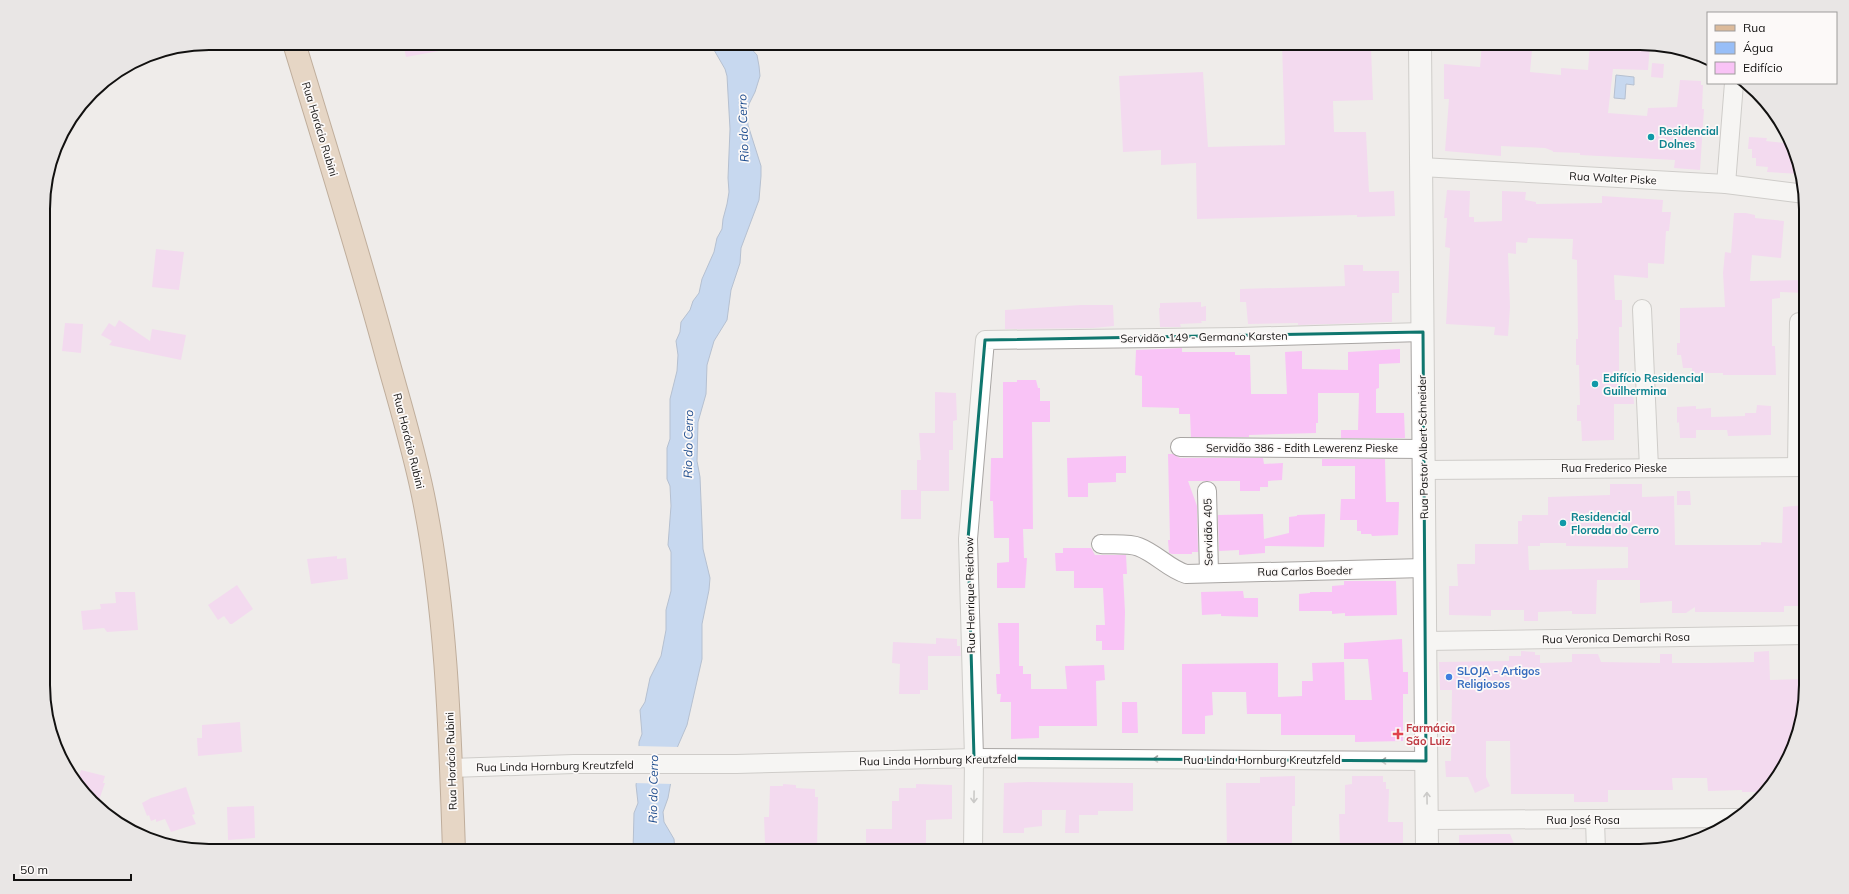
<svg xmlns="http://www.w3.org/2000/svg" width="1849" height="894" font-family="Mulish,sans-serif">
<style>
.water{fill:#98bef7;stroke:#708ab2}
.pier{fill:#efecea}
.building{fill:#f9c3f6;fill-rule:evenodd}
.lines{fill:none;stroke-linecap:round;stroke-linejoin:round}
.minor-casing{stroke:#a8a5a3;stroke-width:20}
.secondary-casing{stroke:#a8a5a3;stroke-width:24}
.primary-casing{stroke:#86613e;stroke-width:24}
.minor{stroke:#fff;stroke-width:18}
.secondary{stroke:#fff;stroke-width:22}
.primary{stroke:#dcba9a;stroke-width:22}
.oneway{stroke:#a0a09f}
.marked{fill:none;stroke:#0f766e;stroke-width:3;stroke-linejoin:round}
.culture-dot{fill:#0f9aa8;stroke:#fcf9f8;stroke-width:1.5}
.shop-dot{fill:#3f7fe0;stroke:#fcf9f8;stroke-width:1.5}
.health-dot{fill:#e0444e;stroke:#fcf9f8;stroke-width:1.5}
.labels{text-anchor:middle;dominant-baseline:central;stroke-width:3.5;stroke-linejoin:round;paint-order:stroke}
.street-label{font-size:11px;fill:#121110;stroke:#fcf9f8}
.culture-label{font-size:11px;font-weight:bold;fill:#0d838f;stroke:#fcf9f8;text-anchor:start}
.shop-label{font-size:11px;font-weight:bold;fill:#366cbe;stroke:#fcf9f8;text-anchor:start}
.health-label{font-size:11px;font-weight:bold;fill:#be3a42;stroke:#fcf9f8;text-anchor:start}
.water-label{font-size:12px;font-style:italic;fill:#1d4c8e;stroke:#fcf9f8}
.rim{fill:none;stroke:#121110;stroke-width:2}
</style>
<rect width="100%" height="100%" fill="#efecea"/>
<g class="water">
<path d="M710 43H746L757 55 759 66 760 76 755 92 749 104 747 114 748 125 761 166V176L759 200 741 248 740 263 731 290 727 320 714 341 707 365 706 394 698 422 697 461 700 477 703 549 710 578 709 590 702 624V659L687 725 677 748 668 798 663 812 664 822 674 839 675 851H633L634 813 638 803 636 785 639 766V742L642 734 640 710 645 702 650 678 661 656 666 630V610L671 591V552L668 545 671 506 670 486 667 479V448L670 439V399L677 371 678 355 676 341 680 332 681 322 690 310 693 301 699 293 702 279 714 252 717 238 722 229 723 219 727 204 729 192 728 178 730 129 727 76 725 69Z"/>
<path d="M1616 75 1634 77V85L1626 84 1625 99 1614 98Z"/>
</g>
<path class="pier" d="M637 746 679 747 673 771V784L634 783Z"/>
<g class="building">
<path d="M403 43H450V49L406 57Z"/>
<path d="M1282 43H1356V48H1371L1373 100 1333 101 1334 132H1366L1369 192 1394 191 1395 216 1357 217V215L1197 219 1196 163 1161 165V150L1123 152 1119 76 1203 72 1208 147 1285 145Z"/>
<path d="M1482 43 1510 45V48L1532 50 1530 72 1561 75V68L1588 70 1590 43H1640L1650 45 1648 70 1613 69 1608 113 1647 116 1648 108 1677 107 1680 80 1701 81V85H1703L1702 109H1704L1700 170 1674 168 1675 160 1580 155V153L1553 152V151L1545 148 1501 146V156L1445 151 1449 99H1444V64L1480 67Z"/>
<path d="M1652 63 1664 64 1663 78 1651 77Z"/>
<path d="M1749 137 1767 138 1766 141 1793 144 1801 174 1767 172 1768 167 1756 166V158H1752V149H1748Z"/>
<path d="M1447 190 1470 191 1469 217H1474V222L1502 221V191L1526 192 1525 200 1536 202V204L1602 203V196L1663 200 1662 212H1671L1669 231H1666L1664 264 1648 263V278L1614 275 1615 300H1622V327H1619V392H1633L1634 404H1614V440L1582 441 1581 421H1577V405H1580L1579 365H1576V339H1578L1577 260 1572 259 1573 239 1528 238 1527 243 1516 242V254L1508 253 1510 307 1508 336 1494 335 1495 327 1446 324 1450 248 1445 247 1447 218H1444Z"/>
<path d="M1734 213H1746L1755 215V218L1784 221 1781 258 1752 255 1750 281 1805 280V293L1780 292V298L1772 299V346H1775L1776 375H1723V373H1692V368H1683L1681 355H1677V343H1680V308L1725 307 1723 273 1725 252 1731 253Z"/>
<path d="M156 249 184 252 179 290 152 287Z"/>
<path d="M1344 265H1363V271H1399V293H1392V322L1298 325V323L1248 324 1246 302H1240V289L1345 286Z"/>
<path d="M1201 302V307L1206 306V321H1201L1202 323 1180 324 1181 327H1160L1159 308H1160V303Z"/>
<path d="M1081 305H1113L1114 326 1093 328 1005 329V310Z"/>
<path d="M119 320 150 341 152 329 186 335 181 360 109 345 112 341 101 335 109 323 115 327Z"/>
<path d="M65 323 83 324 81 353 62 351Z"/>
<path d="M1182 348V352H1235V355H1250L1251 394H1287L1285 352 1302 351V369L1348 370V352L1400 349V363L1379 364V388L1376 389V413H1404L1405 438H1341V430H1358L1359 393H1318V423H1316V433L1249 435V437H1191L1190 414H1179V408L1142 407V376L1135 375 1136 350Z"/>
<path d="M1017 380H1036L1038 388H1040V401H1050V422H1032L1033 529H1023L1024 558H1027L1025 588H997V563L1009 562V538H994L993 501H990L991 458H1003V382H1017Z"/>
<path d="M935 392 956 393 957 420 953 421V450H949V491H921V519H901V490H917V460H921L919 433H935Z"/>
<path d="M1757 405 1771 406V435L1728 436 1727 430H1696V438H1680L1679 422 1677 423V407L1696 406V409L1711 408V417L1745 416V413H1756Z"/>
<path d="M1168 454H1173L1180 458H1263L1264 464 1283 463 1282 480 1268 481V487H1260V491H1240V481H1188L1197 506 1198 552H1192V554H1172L1169 553 1168 540H1170Z"/>
<path d="M1126 456V473H1116V482L1088 483V497H1068L1067 458Z"/>
<path d="M1322 459H1385L1386 502H1399L1398 535 1372 536 1371 534H1361V531H1357V520H1340L1341 499H1355V466H1322Z"/>
<path d="M1610 484H1642V497L1674 496 1675 545H1761V542L1782 543 1783 507 1805 505 1806 606H1784V612H1695V607L1686 613H1672V601L1640 603V580H1597L1596 614H1572V611L1538 612V621H1524V610H1491V616L1449 615V586H1458L1457 564H1475V544H1518V521H1522V515H1548V497L1610 495ZM1540 543H1566V546L1628 547V568L1529 570 1528 546H1540Z"/>
<path d="M1677 491H1690L1691 505H1677Z"/>
<path d="M1263 514 1264 539 1289 533V517L1297 516V515L1325 514 1324 547 1265 546V553L1239 555V550L1219 551 1218 515Z"/>
<path d="M1063 548H1091L1095 555H1126L1127 574H1123L1125 612 1124 650H1102V641H1096V625H1105L1103 588H1074V571H1056L1055 553H1063Z"/>
<path d="M337 556V559L346 558 348 579 311 584 307 559Z"/>
<path d="M1344 581H1396L1397 615 1345 616V613L1332 614V611H1299V594L1310 593V592H1332V586L1344 585Z"/>
<path d="M237 585 253 609 232 624H230L224 616 218 620 208 605Z"/>
<path d="M1243 591 1244 598H1258V617L1221 616V614L1202 615 1201 592Z"/>
<path d="M115 592H135L138 630 107 632 104 628 83 630 81 611 101 609 100 604 116 603Z"/>
<path d="M998 623H1019V666H1023V674H1031V689H1067L1065 666 1104 665 1105 680 1096 681 1097 726H1039V738L1011 739V702H1000L1001 694H997L996 674H1000Z"/>
<path d="M936 638 957 639V646H960L961 656H928V690H920V694H899L900 664 892 663 893 642 936 644Z"/>
<path d="M1402 639 1403 672H1408V694H1403V741L1355 742V735H1281V714H1247L1246 692H1212L1213 715 1205 716V734H1182V664L1278 663V697L1302 696V681H1313L1312 663 1344 662 1345 700H1372L1368 659H1344V643Z"/>
<path d="M1521 651 1535 652V655H1540V663L1572 662V654H1598L1601 662 1660 663V654H1672V663H1705L1754 662V652L1769 651 1770 680 1806 679 1793 749 1767 792H1742V790L1708 791 1707 778H1672L1673 790H1608V802H1574V794H1511L1510 741H1486V777L1490 786 1475 793 1468 777H1446L1445 761H1451L1452 690H1440L1439 662 1509 661V656H1521Z"/>
<path d="M1122 702H1137L1138 733H1122Z"/>
<path d="M240 722 242 752 198 756 197 738H202V725Z"/>
<path d="M81 770 105 776 103 783H105L97 806 77 785Z"/>
<path d="M1295 776V806H1292V851H1227L1226 783H1260V777Z"/>
<path d="M1352 776H1383V782H1386V789H1389L1388 822H1403V847L1364 848V851H1340L1339 814H1345V785L1352 784Z"/>
<path d="M1028 782 1133 783V811H1098V815H1079V833H1065L1066 810H1042V826L1024 828V833H1003L1004 783Z"/>
<path d="M783 784 796 785V788L815 789V797H818L817 851H782V843H765L764 817H769L770 786H783Z"/>
<path d="M916 784 952 785V819L926 820V851H866V829H892V801H899V788H916Z"/>
<path d="M186 787 195 814 192 815 196 824 171 832 165 819 156 822V819L151 821 149 815 147 816 142 803 151 798Z"/>
<path d="M254 806 255 838 228 840 227 807Z"/>
<path d="M1496 834H1510L1517 851H1459V835Z"/>
</g>
<g class="lines">
<g class="minor-casing">
<g id="minor">
<path d="M1421 167 1726 184 1805 194"/>
<path d="M1726 184 1734 83"/>
<path d="M1642 309 1649 468"/>
<path d="M1180 447 1423 449"/>
<path d="M1797 467 1799 322"/>
<path d="M1424 470 1805 467"/>
<path d="M1207 491 1209 573"/>
<path d="M1101 544C1113 545 1129 543 1139 547 1157 554 1169 569 1186 574L1424 568"/>
<path d="M1426 641 1806 635"/>
<path d="M451 768 574 764H736L974 758 1426 761"/>
<path d="M1427 820 1738 818"/>
<path d="M1595 820 1596 851"/>
<path d="M973 851 974 758 968 539 985 340 1240 337 1423 332"/>
</g>
</g>
<g class="secondary-casing">
<path id="secondary" d="M1420 43 1427 851"/>
</g>
<g class="primary-casing">
<path id="primary" d="M294 43C325 145 357 247 385 350 398 398 413 446 423 495 447 613 450 732 454 851"/>
</g>
<use href="#minor" class="minor"/>
<use href="#secondary" class="secondary"/>
<use href="#primary" class="primary"/>
</g>
<defs><path id="oneway-shaft" d="M-6 0H5M1.5-3L5.5 0L1.5 3" fill="none" stroke-width="1.6" stroke-linecap="round" stroke-linejoin="round"/></defs>
<g class="oneway">
<use href="#oneway-shaft" transform="translate(1159 759) rotate(-180)"/>
<use href="#oneway-shaft" transform="translate(1387 761) rotate(-180)"/>
<use href="#oneway-shaft" transform="translate(974 797) rotate(91)"/>
<use href="#oneway-shaft" transform="translate(1427 798) rotate(-91)"/>
</g>
<path d="M0 0H1849V894H0ZM1423 332 1426 761 974 758 968 539 985 340Z" fill="#efecea" fill-opacity=".55" fill-rule="evenodd"/>
<path class="marked" d="M1423 332 1426 761 974 758 968 539 985 340Z"/>
<g class="culture-dot">
<circle cx="1651" cy="137" r="4"/>
<circle cx="1595" cy="384" r="4"/>
<circle cx="1563" cy="523" r="4"/>
</g>
<circle class="shop-dot" cx="1449" cy="677" r="4"/>
<path class="health-dot" d="M1396 728h4v4h4v4h-4v4h-4v-4h-4v-4h4z"/>
<g class="labels">
<g class="street-label">
<text transform="translate(320 129) rotate(73)">Rua Horácio Rubini</text>
<text transform="translate(1613 178) rotate(3)">Rua Walter Piske</text>
<text transform="translate(1204 337) rotate(-1)">Servidão 149 - Germano Karsten</text>
<text transform="translate(409 441) rotate(76)">Rua Horácio Rubini</text>
<text transform="translate(1423 447) rotate(-91)">Rua Pastor Albert Schneider</text>
<text x="1302" y="448">Servidão 386 - Edith Lewerenz Pieske</text>
<text x="1614" y="468">Rua Frederico Pieske</text>
<text transform="translate(1208 532) rotate(-91)">Servidão 405</text>
<text transform="translate(1305 571) rotate(-1)">Rua Carlos Boeder</text>
<text transform="translate(970 595) rotate(-91)">Rua Henrique Reichow</text>
<text transform="translate(1616 638) rotate(-1)">Rua Veronica Demarchi Rosa</text>
<text transform="translate(938 760) rotate(-1)">Rua Linda Hornburg Kreutzfeld</text>
<text x="1262" y="760">Rua Linda Hornburg Kreutzfeld</text>
<text transform="translate(451 761) rotate(-92)">Rua Horácio Rubini</text>
<text transform="translate(555 766) rotate(-1)">Rua Linda Hornburg Kreutzfeld</text>
<text x="1583" y="820">Rua José Rosa</text>
</g>
<g class="culture-label">
<text x="1659" y="131">Residencial<tspan x="1659" dy="13">Dolnes</tspan></text>
<text x="1603" y="378">Edifício Residencial<tspan x="1603" dy="13">Guilhermina</tspan></text>
<text x="1571" y="517">Residencial<tspan x="1571" dy="13">Florada do Cerro</tspan></text>
</g>
<g class="shop-label">
<text x="1457" y="671">SLOJA - Artigos<tspan x="1457" dy="13">Religiosos</tspan></text>
</g>
<g class="health-label">
<text x="1406" y="728">Farmácia<tspan x="1406" dy="13">São Luiz</tspan></text>
</g>
<g class="water-label">
<text transform="translate(743 128) rotate(-92)">Rio do Cerro</text>
<text transform="translate(688 444) rotate(-89)">Rio do Cerro</text>
<text transform="translate(653 789) rotate(-89)">Rio do Cerro</text>
</g>
</g>
<path d="M0 0H1849V894H0ZM209 50H1640A159 159 0 0 1 1799 209V685A159 159 0 0 1 1640 844H209A159 159 0 0 1 50 685V209A159 159 0 0 1 209 50Z" fill="#e9e6e5" fill-rule="evenodd"/>
<path class="rim" d="M209 50H1640A159 159 0 0 1 1799 209V685A159 159 0 0 1 1640 844H209A159 159 0 0 1 50 685V209A159 159 0 0 1 209 50Z"/>
<rect x="1707" y="12" width="130" height="72" fill="#fcf9f8" stroke="#9e9c9b"/>
<rect x="1715" y="25" width="20" height="6" fill="#dcba9a" stroke="#9e9c9b"/>
<text x="1743" y="32" font-size="12" fill="#121110">Rua</text>
<rect x="1715" y="42" width="20" height="12" fill="#98bef7" stroke="#9e9c9b"/>
<text x="1743" y="52" font-size="12" fill="#121110">Água</text>
<rect x="1715" y="62" width="20" height="12" fill="#f9c3f6" stroke="#9e9c9b"/>
<text x="1743" y="72" font-size="12" fill="#121110">Edifício</text>
<path d="M14 874v6h117v-6" fill="none" stroke="#121110" stroke-width="2"/>
<text x="20" y="874" font-size="12" fill="#121110" stroke="#fcf9f8" stroke-width="3" paint-order="stroke">50 m</text>
</svg>
